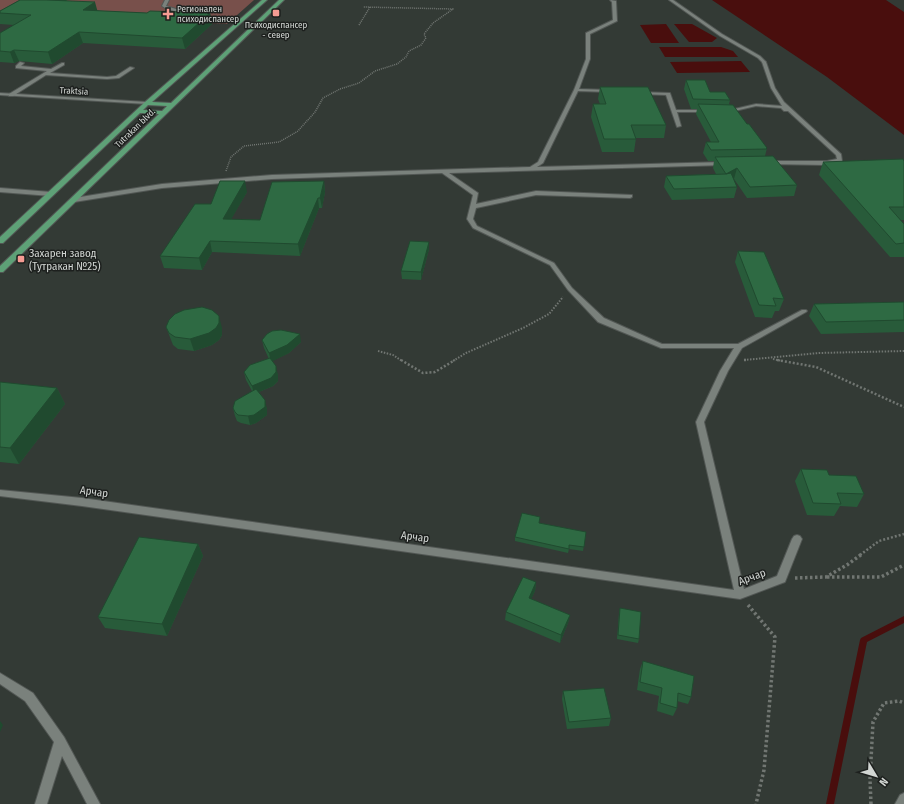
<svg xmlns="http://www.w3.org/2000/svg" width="904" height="804" font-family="'Fira Sans Condensed',sans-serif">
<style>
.green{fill:#78504b}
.water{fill:#490e0d}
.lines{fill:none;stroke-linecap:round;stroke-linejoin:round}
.stream{fill:#490e0d;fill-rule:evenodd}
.service-casing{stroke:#525754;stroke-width:2}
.minor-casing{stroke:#525754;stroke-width:2}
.primary-casing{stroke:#525754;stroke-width:2}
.path-far3{stroke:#717672;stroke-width:1.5;stroke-dasharray:1 1;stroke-linecap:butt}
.path-far2{stroke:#717672;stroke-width:2;stroke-dasharray:1.5 1.5;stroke-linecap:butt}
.path-far1{stroke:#717672;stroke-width:2.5;stroke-dasharray:2 2;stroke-linecap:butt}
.path{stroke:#717672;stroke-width:3.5;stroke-dasharray:2.5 2.5;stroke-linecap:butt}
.service{fill:#7a817c;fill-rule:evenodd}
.minor{fill:#7a817c;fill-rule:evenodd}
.primary{fill:#5ea177;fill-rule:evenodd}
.wall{fill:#285b3a}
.shaded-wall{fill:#204a2f}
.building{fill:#2e6a43;stroke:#204a2f}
.poi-dot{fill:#f59c93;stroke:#1d201e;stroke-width:1.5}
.labels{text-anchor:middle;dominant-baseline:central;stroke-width:3;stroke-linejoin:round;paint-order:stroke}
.far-poi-label{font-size:9px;fill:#d2d6d3;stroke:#1d201e;text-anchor:start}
.far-street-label{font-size:9px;fill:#d2d6d3;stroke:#1d201e}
.poi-label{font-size:11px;fill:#d2d6d3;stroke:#1d201e;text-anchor:start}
.street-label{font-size:11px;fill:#d2d6d3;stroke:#1d201e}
</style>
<rect width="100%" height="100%" fill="#333a35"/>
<path class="green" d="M0 0H254L227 24 92 18 102 11 26 7 0 14Z"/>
<g class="water">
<path d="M712 0H886L904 12V135L827 77Z"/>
<path d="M666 24 679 43H651L640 25Z"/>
<path d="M674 24H692L717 38 712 42H689Z"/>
<path d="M659 47H721L733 51 738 57H665Z"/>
<path d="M741 61 750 72 677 73 670 62Z"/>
</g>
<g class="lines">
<path class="stream" d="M904 616V623L867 642 834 804H826L860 640 861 638Z"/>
<g class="service-casing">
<g id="service">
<path d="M165 0H169L166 6 176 9 202 11 200 12C187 11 173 14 162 6Z"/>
<path d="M610 0 616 1 617 21 590 34V59L579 89 609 90 611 91 609 92 578 91 543 163 537 167 724 162 727 164 726 165 449 173 478 193 476 204 536 191 632 195V197L630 198 536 195 476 208 473 219 477 226 554 263 572 288 604 318 662 344H738L802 310H806L807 311 806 312 742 348 728 371 704 422 744 589 777 576 792 539 794 536 797 535 800 536 802 539 785 582 740 599 82 506 0 496V490L82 498 734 590 696 422 720 371 734 348H661L598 322 568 290 550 265 473 228 467 219 473 195 442 173 272 179 162 188 74 202 71 200 74 198 162 184 272 175 530 167 538 162 574 90 586 59V33L613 20 612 2Z"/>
<path d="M764 61 766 62 775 88 784 102 841 154 842 161 827 165 766 164 765 163 768 161H827L837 159 836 155 788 111H784L781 108 756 106 726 113V111L756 104 782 106 771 88 762 62Z"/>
<path d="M20 62 24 63 21 66 51 69 62 63H64V65L50 73 107 77 116 76 130 67 134 68 119 78 107 79 46 75 13 96H9V94L47 71 16 68V66Z"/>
<path d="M638 92 670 93 676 110H706L708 111 706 112H677L681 126 677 127 666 95 640 94 638 93Z"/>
<path d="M0 188 51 192 54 194 51 196 0 192Z"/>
<path d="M0 673 33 693 64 737 100 804H87L62 756 47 804H35L54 742 25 701 0 684Z"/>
<path d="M904 793V804H895L900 795Z"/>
</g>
</g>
<g class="minor-casing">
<g id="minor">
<path d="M669 0H673L722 34 760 56 766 62 763 63 758 58 720 36Z"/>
<path d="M0 93 147 102 149 103 147 104 0 95Z"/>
</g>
</g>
<g class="primary-casing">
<path id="primary" d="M262 0H267L152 102 171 103 279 0H284L3 272H0V266L159 114 140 113 3 243H0V237L145 102ZM148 105 167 106 162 111 143 110Z"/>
</g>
<g class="path-far3">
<path d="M359 25 370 7"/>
<path d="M226 171 231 157 244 146 279 142 298 131 315 112 323 98 340 89 359 83 375 71 397 64 406 57 409 51 421 45 426 38 424 34 433 23 453 9 363 7"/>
</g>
<g class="path-far2">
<path d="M378 351 393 355 402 361"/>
<path d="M773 359 782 361"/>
<path d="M744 360 819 353 904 351"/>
<path d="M453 361 466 353 523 328 549 314 563 297"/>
</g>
<g class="path-far1">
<path d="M401 360 423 373 435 372 455 360"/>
<path d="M744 360H747"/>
<path d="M777 360 816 367 904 407"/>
<path d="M860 555 879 541 904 534"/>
</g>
<g class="path">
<path d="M827 577H881L904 565"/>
<path d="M795 578 826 577 847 565 862 554"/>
<path d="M748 605 775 637 764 770 756 804"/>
<path d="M871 804 870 779 873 722 884 703 899 701 904 703"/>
</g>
<use href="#service" class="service"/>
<use href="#minor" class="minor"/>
<use href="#primary" class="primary"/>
</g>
<g class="wall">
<path d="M20 0H67L66 1 98 11 147 13H210L212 24 185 49 83 43 52 64 19 61 14 63 0 62V33L14 25 0 24V11Z"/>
<path d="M686 80 710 92 730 100 729 104 767 148 765 156 797 185 794 196 747 198 734 179H733L737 187 734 198 672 200 664 187 666 176 716 174 713 168 714 161H708L703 153 706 142H711L696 114 697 109H691L684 89Z"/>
<path d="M600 87 666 125 664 138H636L634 152H602L591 117 593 104H600L598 99Z"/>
<path d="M904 161V220H900L904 224V257H890L819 175 823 162Z"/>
<path d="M324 181 325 192 322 208H319L300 256 212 252 202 270 164 268 160 256 211 204 247 192 231 219 260 220Z"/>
<path d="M429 249 421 280 402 279 401 271Z"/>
<path d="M738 251 784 299 779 311H775L772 318 755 317 735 262Z"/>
<path d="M904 302V332L821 334 809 316 814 304Z"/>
<path d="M166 327 222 328V335L219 340 212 345 194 351 178 349 173 345Z"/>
<path d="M262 340 301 342 289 353 272 361 278 375V381L273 386 259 392 267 409V415L256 423 250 425 241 423 237 421 235 416 233 408 252 391 246 380 244 372 269 359 264 348Z"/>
<path d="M0 382 57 388 65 404 19 464 0 462Z"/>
<path d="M801 469 829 475 864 494 857 507 840 506 834 516 807 515 795 481Z"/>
<path d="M540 523 586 532 583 551 569 549 568 553 515 541V537Z"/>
<path d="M198 544 203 556 167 636 105 628 98 617Z"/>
<path d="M536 582 535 591 531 599 570 615 568 623 560 643 505 620 506 612Z"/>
<path d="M620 608 639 639 638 643 617 639 619 613Z"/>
<path d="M643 661 691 697 688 704 677 701V708L673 716 657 711 659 696 637 690 640 669Z"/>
<path d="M563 691 611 718 609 726 567 729 562 699Z"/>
</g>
<g class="shaded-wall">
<path d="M47 0H67L51 11Z"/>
<path d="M95 2 98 13 83 10Z"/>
<path d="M210 13 212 24 185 49 182 38Z"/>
<path d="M79 32 83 43 52 64 48 52Z"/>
<path d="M14 50 19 61 14 63 10 52Z"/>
<path d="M737 168 734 179 723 184 726 174Z"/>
<path d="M245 181 247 192 225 230 223 219Z"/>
<path d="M324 181 325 192 322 208 320 198Z"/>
<path d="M318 198 319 208 300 256 298 244Z"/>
<path d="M210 241 212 252 202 270 199 258Z"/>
<path d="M429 242V249L421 280V272Z"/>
<path d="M219 316 222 328V335L219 340 212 345 194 351 190 339Z"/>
<path d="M300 334 301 342 289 353 271 362 269 353Z"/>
<path d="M276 366 278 375V381L273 386 254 394 252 386Z"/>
<path d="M57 388 65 404 19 464 10 448Z"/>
<path d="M265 400 267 409V415L256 423 250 425 248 416Z"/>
<path d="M198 544 203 556 167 636 162 624Z"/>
<path d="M536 582 535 591 528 606 529 598Z"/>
<path d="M570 615 568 623 560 643 561 635Z"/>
<path d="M0 721 3 725 0 732Z"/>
</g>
<g class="building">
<path d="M20 0H47L95 2 83 10 147 13 150 11 210 13 182 38 79 32 48 52 14 50 10 52 0 51V33L31 15 0 13V11Z"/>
<path d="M686 80H705L710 92H725L730 100 693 99Z"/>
<path d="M600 87H648L666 125H631L636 139H604L593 104H606Z"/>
<path d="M698 104 733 105 747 124H749L767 148H766L767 149 711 150 706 142H719Z"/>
<path d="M773 156 797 185 750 187 737 168 726 174 731 173 737 187 674 189 666 176 726 174 715 157Z"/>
<path d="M903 159 904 161V207H889L904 224V243L896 244 823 162Z"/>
<path d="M220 181H245L223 219 260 220 272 182 324 181 320 198H318L298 244 210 241 199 258 160 256 195 204H211Z"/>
<path d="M410 241 429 242 421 272 401 271Z"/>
<path d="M738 251 764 252 784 299 773 298 776 306 759 305Z"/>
<path d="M904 302V320L826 322 814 304Z"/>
<path d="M202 307 212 310 219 316V323L216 328 209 333 190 339 175 337 169 333 166 327 169 320 175 314 184 310Z"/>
<path d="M281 330 300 334 287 345 269 353 262 340 267 334 272 331Z"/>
<path d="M270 358 276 366V372L271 378 252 386 244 372 250 365Z"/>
<path d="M0 382 57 388 10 448 0 447Z"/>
<path d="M256 389 265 400V407L254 415 248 416 238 415 235 412 233 408 235 401Z"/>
<path d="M801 469 827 470 829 475 856 476 864 494 837 493 841 504 813 503Z"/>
<path d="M522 513 540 517 539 523 586 532 584 547 569 545V549L515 537Z"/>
<path d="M139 537 198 544 162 624 98 617Z"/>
<path d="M523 577 536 582 529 598 570 615 561 635 506 612Z"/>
<path d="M620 608 641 612 639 639 618 635Z"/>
<path d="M643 661 694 676 691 697 678 693 677 708 660 703 662 688 640 682Z"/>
<path d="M604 688 611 718 569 722 563 691Z"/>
</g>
<g class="poi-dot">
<rect x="272" y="9" width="8" height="8" rx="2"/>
<path d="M166 8h4v4h4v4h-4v4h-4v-4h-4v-4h4z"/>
<rect x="17" y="255" width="8" height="8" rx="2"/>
</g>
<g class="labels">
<g class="far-poi-label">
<text x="177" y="9">Регионален<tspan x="177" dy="10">психодиспансер</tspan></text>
<text x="276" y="25" text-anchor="middle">Психодиспансер<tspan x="276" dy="10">- север</tspan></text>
</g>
<g class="far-street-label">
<text transform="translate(74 91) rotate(3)">Traktsia</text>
<text transform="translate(135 128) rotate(-44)">Tutrakan blvd.</text>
</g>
<g class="poi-label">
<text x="29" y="253">Захарен завод<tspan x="29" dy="13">(Тутракан №25)</tspan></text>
</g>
<g class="street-label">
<text transform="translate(94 492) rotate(8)">Арчар</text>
<text transform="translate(415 537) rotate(8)">Арчар</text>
<text transform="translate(752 577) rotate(-20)">Арчар</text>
</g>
</g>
<g transform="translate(876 776) rotate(128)" stroke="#1d201e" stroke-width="3" paint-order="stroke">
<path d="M0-3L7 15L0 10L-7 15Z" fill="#d2d6d3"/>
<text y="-6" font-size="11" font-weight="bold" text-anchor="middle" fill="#d2d6d3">N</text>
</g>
</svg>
